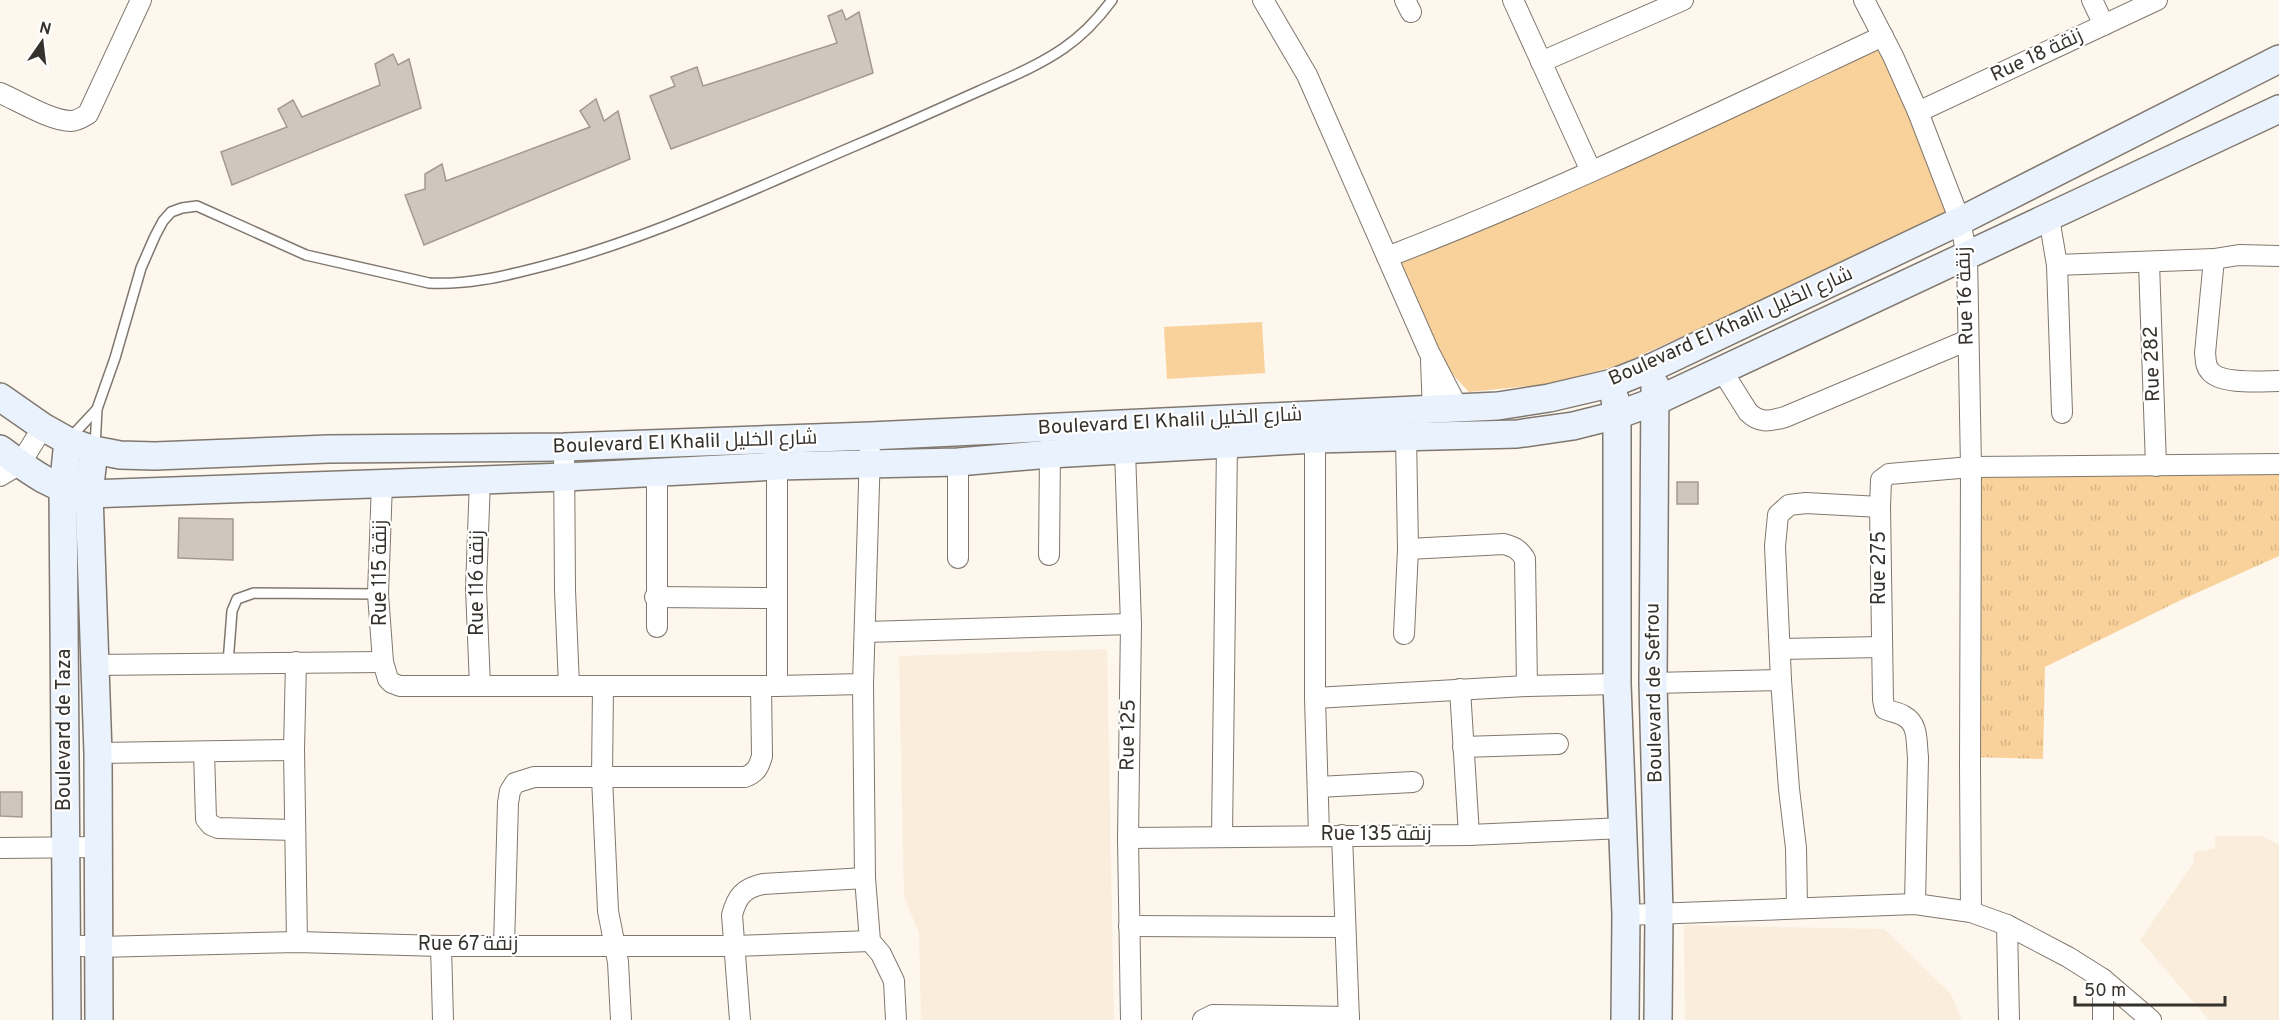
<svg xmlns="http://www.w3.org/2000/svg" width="2279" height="1020" font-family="Overpass,Cairo,sans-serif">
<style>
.built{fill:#faeddb}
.grass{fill:#f9d19a}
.park{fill:url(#park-tufts)}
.building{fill:#cfc7bc;stroke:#a29a90;stroke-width:1.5}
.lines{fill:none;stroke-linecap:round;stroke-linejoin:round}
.lane-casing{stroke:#80786e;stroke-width:12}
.street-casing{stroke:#80786e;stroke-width:22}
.secondary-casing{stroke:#80786e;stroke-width:30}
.lane{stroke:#fff;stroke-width:9}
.street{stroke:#fff;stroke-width:20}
.secondary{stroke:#e9f2fd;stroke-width:27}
.labels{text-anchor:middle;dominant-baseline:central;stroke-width:4.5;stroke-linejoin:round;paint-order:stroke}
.street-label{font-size:20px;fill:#35312d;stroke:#fff}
</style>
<defs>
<pattern id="park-tufts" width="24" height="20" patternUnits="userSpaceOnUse" patternTransform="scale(1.5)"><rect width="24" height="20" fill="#f9d19a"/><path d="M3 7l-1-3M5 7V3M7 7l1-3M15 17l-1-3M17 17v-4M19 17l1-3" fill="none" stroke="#d6b485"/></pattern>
</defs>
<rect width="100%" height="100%" fill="#fef7ee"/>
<g class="built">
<path d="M1107 649 1114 1020H921L919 933 904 897 899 656Z"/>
<path d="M2215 836H2261L2279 845V1020H2209L2140 940 2193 864 2194 852 2215 848Z"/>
<path d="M1684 925 1884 929 1951 994 1962 1020H1685Z"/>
</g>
<g class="grass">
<path d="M1884 40 1956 213 1619 365 1550 384 1469 392 1430 350 1390 259Z"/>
<path d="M1262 322 1265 373 1167 379 1164 327Z"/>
</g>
<path class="park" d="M2279 466V556L2181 600 2045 667 2043 759 1970 757 1972 467Z"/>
<g class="building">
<path d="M842 10 846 20 859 12 873 73 671 149 650 96 675 86 671 77 697 67 703 86 837 43 828 16Z"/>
<path d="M393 54 398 65 409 59 421 108 232 185 221 152 287 127 278 109 293 100 302 117 380 85 375 64Z"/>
<path d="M596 99 604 121 618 111 630 159 424 245 405 195 425 189V174L442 164 446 181 590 127 580 111Z"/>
<rect x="1677" y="482" width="21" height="22"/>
<path d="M179 518 233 519V560L178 558Z"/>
<path d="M0 792H22V817L0 816Z"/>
</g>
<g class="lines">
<g class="lane-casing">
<g id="lane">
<path d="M70 438 97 409"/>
<path d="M95 447 97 409 115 358 141 268 155 236 163 221 171 212 182 208 197 206 306 255 429 283C465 285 501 277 536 268 648 240 753 189 859 144 899 127 939 109 979 91 1008 78 1038 66 1064 48 1083 35 1098 19 1112 0"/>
<path d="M228 663 232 611 237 599 254 593 378 594"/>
</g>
</g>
<g class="street-casing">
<g id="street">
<path d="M1263 0 1307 75 1429 352 1458 408"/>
<path d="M1405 0 1411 12"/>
<path d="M1513 0 1591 171"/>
<path d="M1864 0 1893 56 1918 112 1960 221 1967 256 1971 467 1970 767 1971 912"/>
<path d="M2092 0 2104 25"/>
<path d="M1541 62 1683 0"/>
<path d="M0 93C19 101 51 121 71 121 77 121 83 117 88 114L141 0"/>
<path d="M1918 112 2157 0"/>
<path d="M2049 218 2057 265 2214 259 2239 255 2279 256"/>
<path d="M1387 257C1556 192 1719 113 1883 36"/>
<path d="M2214 259 2205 353C2206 359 2205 366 2210 371 2221 385 2262 381 2279 381"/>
<path d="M2149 263 2156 466"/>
<path d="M2057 265 2062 413"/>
<path d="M1431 361 1433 411"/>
<path d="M1721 369 1748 412C1760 424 1770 421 1785 417L1968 340"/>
<path d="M1315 439V698L1319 835"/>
<path d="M564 447 565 590 569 686"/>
<path d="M870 451 863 684 865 878 870 941 881 954 894 981 896 1020"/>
<path d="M1125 451 1131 624 1128 838 1131 1020"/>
<path d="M657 472V627"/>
<path d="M0 476 20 464 43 427"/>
<path d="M382 483 378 594 383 662 388 679 392 683 400 686H777L863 684"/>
<path d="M1408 549 1504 544C1514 547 1519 549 1525 559L1527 686"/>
<path d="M1049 555 1050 454"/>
<path d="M958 558V462"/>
<path d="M655 597 776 598"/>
<path d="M866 632 1131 624"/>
<path d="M1404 634 1408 549 1406 435"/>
<path d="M1780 649 1881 647"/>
<path d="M296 662 294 750 297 942"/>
<path d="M94 665 383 662"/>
<path d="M1653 683 1781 680"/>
<path d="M480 686 476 588 480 479"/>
<path d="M777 686V466"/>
<path d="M603 687 602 777 608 911 618 962 621 1020"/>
<path d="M1460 689 1469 835"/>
<path d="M1315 698 1527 686 1617 684"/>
<path d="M1463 747 1558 744"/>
<path d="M204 752 206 819 211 825 218 828 295 830"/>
<path d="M98 753 294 750"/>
<path d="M1318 787 1413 782"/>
<path d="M1342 835 1349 1020"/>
<path d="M1222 836 1227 444"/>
<path d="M1128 838 1469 835 1623 828"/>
<path d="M0 848 99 847"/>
<path d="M1915 904 1918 757C1916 742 1919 724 1904 716 1898 712 1891 712 1885 709L1883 700 1880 507 1881 480 1889 474 1971 467 2279 464"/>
<path d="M1797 908 1796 848 1789 789 1781 680 1775 546 1778 515 1789 505 1806 503 1880 507"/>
<path d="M1626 915 1915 904 1971 912 2007 925 2068 957 2103 979 2151 1020"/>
<path d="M2007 925 2009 1020"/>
<path d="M1129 926 1345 927"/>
<path d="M66 945 99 947 297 942 441 946H734L870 941"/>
<path d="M441 946 443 1020"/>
<path d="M504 946 508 803 510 791 515 783 534 777H745C756 773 759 767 762 756L761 686"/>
<path d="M740 1020 732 915C737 896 744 888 763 884L865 878"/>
<path d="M1203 1020 1213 1015 1349 1017"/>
<path d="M2103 1020V979"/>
</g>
</g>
<g class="secondary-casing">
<g id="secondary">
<path d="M1655 385 1653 683 1659 913 1658 1020"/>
<path d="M0 397 43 427 68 441 94 450 120 455 155 456 328 449 564 447 870 436 1498 406 1549 398 1613 383 1653 367 1960 221 2279 59"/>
<path d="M1615 399 1617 415V684L1626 915 1625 1020"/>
<path d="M0 449C28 470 53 490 89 494L566 477 777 466 958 462 1050 454 1315 439 1517 434 1573 426 1617 415 1656 401 2279 109"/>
<path d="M94 450 89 494 98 753 99 1020"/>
<path d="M67 1020 63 489 68 441"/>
</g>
</g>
<use href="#lane" class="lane"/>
<use href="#street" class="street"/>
<use href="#secondary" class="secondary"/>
</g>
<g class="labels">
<g class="street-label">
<text transform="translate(2037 56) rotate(-25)">Rue 18 زنقة</text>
<text transform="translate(1966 296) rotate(-92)">Rue 16 زنقة</text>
<text transform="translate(1731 327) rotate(-24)">Boulevard El Khalil شارع الخليل</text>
<text transform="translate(2153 364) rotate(-92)">Rue 282</text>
<text transform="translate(1170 422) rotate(-3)">Boulevard El Khalil شارع الخليل</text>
<text transform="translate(685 443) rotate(-2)">Boulevard El Khalil شارع الخليل</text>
<text transform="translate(1880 568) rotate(-90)">Rue 275</text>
<text transform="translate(381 573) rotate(-90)">Rue 115 زنقة</text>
<text transform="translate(478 583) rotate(-90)">Rue 116 زنقة</text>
<text transform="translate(1655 693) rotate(-91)">Boulevard de Sefrou</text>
<text transform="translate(65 730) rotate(-90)">Boulevard de Taza</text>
<text transform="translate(1129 735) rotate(-89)">Rue 125</text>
<text x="1376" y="835">Rue 135 زنقة</text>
<text x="468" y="945">Rue 67 زنقة</text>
</g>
</g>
<g transform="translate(42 42) rotate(14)" stroke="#ffffff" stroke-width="4.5" paint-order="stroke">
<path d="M0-4.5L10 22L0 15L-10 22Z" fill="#35312d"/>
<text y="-9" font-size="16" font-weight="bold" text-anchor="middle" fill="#35312d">N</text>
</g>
<path d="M2075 996v9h150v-9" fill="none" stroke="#35312d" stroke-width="3"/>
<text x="2084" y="996" font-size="18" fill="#35312d" stroke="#ffffff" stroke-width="4.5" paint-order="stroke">50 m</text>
</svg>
